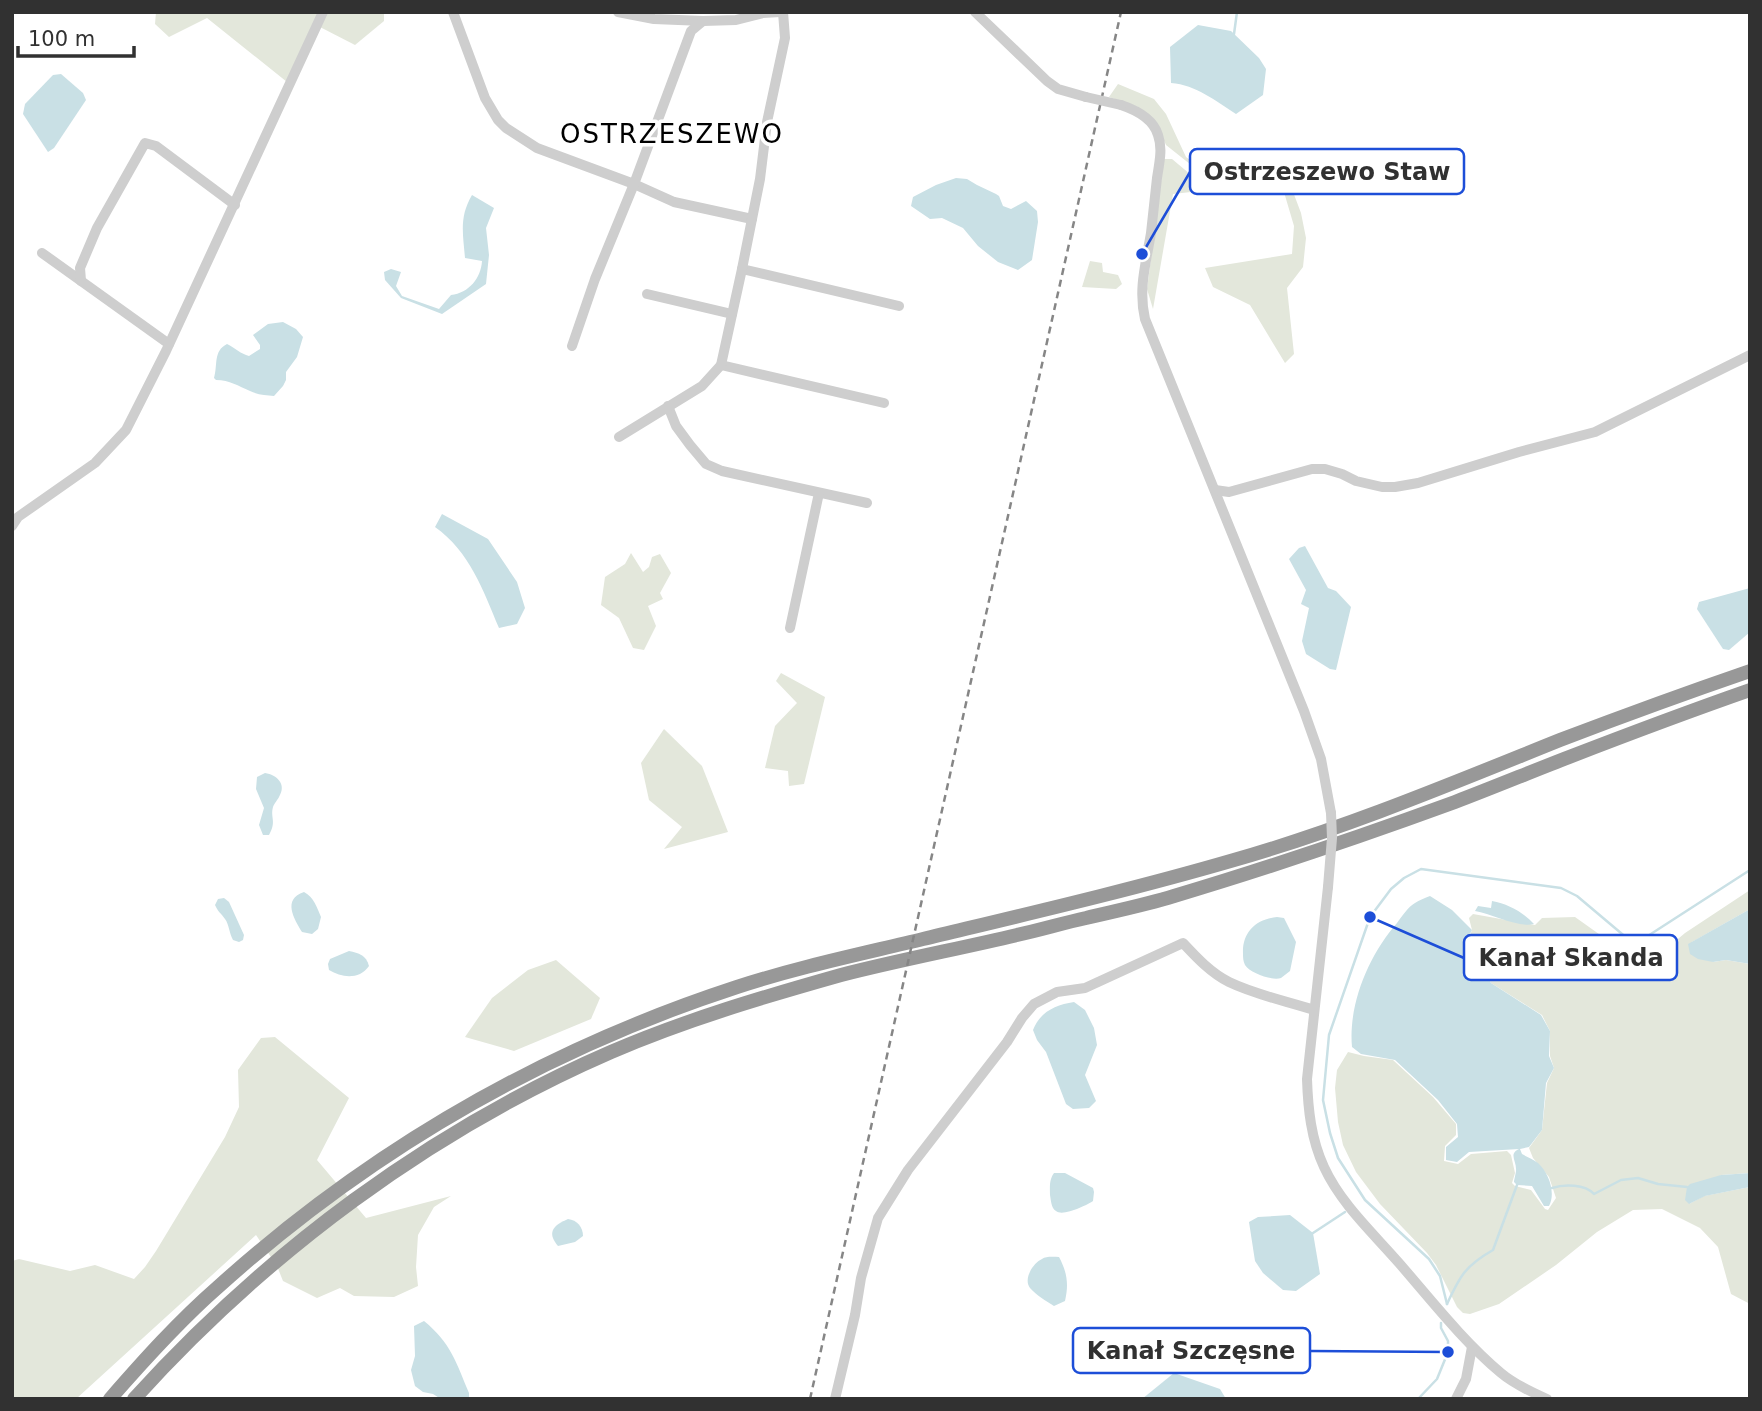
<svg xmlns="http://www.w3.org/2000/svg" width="1762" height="1411" font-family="'DejaVu Sans',sans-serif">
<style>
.green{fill:#e3e7db}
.water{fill:#c9e0e5}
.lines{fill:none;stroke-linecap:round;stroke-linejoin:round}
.stream{stroke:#c9e0e5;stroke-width:2.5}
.minor{stroke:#cecece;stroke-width:10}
.highway{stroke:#989898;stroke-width:14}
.rail{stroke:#868686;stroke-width:2.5;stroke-dasharray:7 5;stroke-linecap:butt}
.minor-bridge{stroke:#cecece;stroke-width:10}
.labels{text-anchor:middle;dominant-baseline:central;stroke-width:7;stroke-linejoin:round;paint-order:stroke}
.quarter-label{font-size:26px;letter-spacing:2px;fill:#000;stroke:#fff}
.leader{fill:none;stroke:#1d4ed8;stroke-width:2.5}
.callout-dot{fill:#1d4ed8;stroke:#fff;stroke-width:2.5}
.callout{fill:#fff;stroke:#1d4ed8;stroke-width:2.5}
.callout-label{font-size:24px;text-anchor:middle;font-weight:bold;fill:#313131}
</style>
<rect width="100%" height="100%" fill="#fff"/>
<g class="green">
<path d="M156 12H319L287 82 207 18 169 37 155 24Z"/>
<path d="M326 12H384V21L355 45 318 26Z"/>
<path d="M1118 84 1154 99 1166 114 1186 157 1212 176 1243 151 1270 150 1281 160 1301 213 1306 238 1303 267 1287 288 1294 354 1285 363 1250 305 1213 287 1205 268 1292 254 1294 226 1281 182 1220 188 1166 145 1156 123 1138 107 1109 97Z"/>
<path d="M1164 159H1172L1209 190 1173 194 1153 309 1147 289Z"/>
<path d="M1090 261 1102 263 1103 272 1118 275 1122 284 1116 289 1082 287Z"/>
<path d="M631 553 643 572 649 567 652 557 660 554 671 573 660 593 663 599 648 606 656 626 644 650 633 648 619 618 601 605 605 577 625 564Z"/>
<path d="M781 673 825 697 804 784 789 786 788 771 765 768 775 726 797 703 776 681Z"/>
<path d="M664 729 702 766 728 832 664 849 682 827 649 800 641 763Z"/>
<path d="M1750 890V909L1692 942 1713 962 1726 960 1750 964V1173L1721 1175 1689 1204 1704 1196 1750 1187V1304L1731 1294 1718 1247 1700 1228 1662 1209 1633 1210 1597 1232 1556 1265 1499 1304 1470 1314 1463 1313 1457 1307 1436 1265 1427 1253 1380 1204 1356 1172 1343 1145 1338 1122 1335 1088 1337 1070 1348 1052 1364 1056 1393 1060 1433 1097 1456 1124V1135L1445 1146 1444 1161 1458 1164 1471 1154 1507 1151 1511 1155 1515 1173 1512 1183 1515 1186 1531 1190 1545 1209 1548 1210 1556 1198 1549 1177 1533 1158 1529 1148 1542 1130 1547 1083 1554 1068 1550 1056V1031L1542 1015 1491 983 1468 940 1472 930 1469 918 1473 914 1535 925 1542 918 1575 917 1620 949 1641 958 1659 955 1685 933Z"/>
<path d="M556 960 600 998 591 1019 514 1051 465 1037 492 998 528 970Z"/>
<path d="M275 1037 349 1098 317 1160 366 1218 451 1196 434 1207 418 1235 416 1267 418 1286 394 1297 354 1296 340 1288 317 1298 283 1281 277 1266 256 1235 76 1399H12V1261L19 1259 70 1271 95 1265 134 1279 145 1267 156 1251 225 1137 239 1107 238 1070 261 1038Z"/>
</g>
<g class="water">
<path d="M1198 25 1231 31 1259 58 1266 69 1263 95 1236 114C1216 101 1196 85 1171 83L1170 47Z"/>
<path d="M61 74 83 93 86 100 54 148 48 152 23 114 25 104 53 75Z"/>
<path d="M956 178 967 179 977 185 996 194 999 196 1003 206 1011 209 1026 201 1037 211 1038 222 1032 260 1018 270 998 262 978 246 963 228 942 218 930 219 911 206 913 197 936 185Z"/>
<path d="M472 195 494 208 486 228 489 255 486 284 442 314 401 298 385 280 384 272 391 269 401 272 396 286 402 296 439 309 451 295C469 293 481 278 482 261L465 258C463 234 459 217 472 195Z"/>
<path d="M283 322 296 329 303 337 297 357 286 372V380L283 386 274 396C266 395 258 395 250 391 238 386 230 380 216 380L214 378C218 365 213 351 227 344 235 348 241 354 249 356L260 349V345L253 335 268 324Z"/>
<path d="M442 514 488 539 517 582 525 608 517 624 499 628C483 590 470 552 435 527Z"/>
<path d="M1305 546 1328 588 1336 591 1351 607 1336 670 1330 669 1306 654 1302 641 1309 608 1301 604 1306 590 1289 559 1299 548Z"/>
<path d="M1750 588V632L1729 650 1723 649 1697 609 1699 602Z"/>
<path d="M265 773C277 775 287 784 279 797 278 799 274 804 273 807 270 818 277 821 269 835H263L259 825 264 808 256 789 257 777Z"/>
<path d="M304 892C314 897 317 908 321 917L318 929 312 934 302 932C294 919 282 899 304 892Z"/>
<path d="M1430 896 1452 910 1472 930 1467 940 1491 983 1541 1015 1550 1031 1549 1056 1554 1068 1546 1083 1542 1130 1529 1147 1520 1149 1522 1154C1527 1157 1533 1159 1538 1163 1549 1173 1556 1193 1549 1206H1544L1532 1186 1517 1185 1514 1182C1514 1180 1516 1173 1516 1171 1517 1161 1508 1154 1519 1149L1469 1152 1457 1162 1446 1160V1147L1458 1137 1457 1124 1438 1100 1395 1060 1361 1054 1352 1047C1348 1004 1369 955 1397 923 1402 916 1408 907 1415 903 1419 900 1425 898 1430 896Z"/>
<path d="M224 898 229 902 244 935 243 940 239 942 233 940C229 933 229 924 225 919 221 913 218 912 215 905L218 899Z"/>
<path d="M1492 901C1508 904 1523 912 1534 924 1519 928 1492 914 1475 911L1478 906 1491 908Z"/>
<path d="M1750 909V964L1726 960 1713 962 1698 959 1690 954 1688 944Z"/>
<path d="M1277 917 1284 918 1296 942 1290 971C1287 973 1284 976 1281 978 1272 981 1250 973 1245 965 1243 961 1243 957 1243 954 1242 932 1256 919 1277 917Z"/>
<path d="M349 951C359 953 366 955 369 966 359 980 342 978 329 970L328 964 330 959Z"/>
<path d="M1074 1002 1085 1010 1094 1028 1097 1045 1085 1075 1096 1101 1089 1108 1073 1109 1066 1104 1046 1052 1037 1040 1033 1030C1040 1012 1055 1005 1074 1002Z"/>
<path d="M1054 1173H1065L1093 1188 1094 1192 1093 1201C1087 1205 1063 1217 1056 1211 1051 1208 1051 1200 1050 1195 1050 1186 1049 1180 1054 1173Z"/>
<path d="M1750 1173V1187L1705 1196 1689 1204 1685 1200 1687 1187 1690 1184 1721 1175Z"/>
<path d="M1290 1215 1313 1233 1320 1274 1296 1291 1283 1290 1263 1273 1255 1261 1249 1222 1258 1217Z"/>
<path d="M568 1219C577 1220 583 1227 583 1236L575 1242 558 1246C546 1232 554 1225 568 1219Z"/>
<path d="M1059 1257C1067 1272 1069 1284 1065 1301L1054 1306C1046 1301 1036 1295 1030 1288 1023 1279 1033 1263 1042 1259 1046 1256 1054 1257 1059 1257Z"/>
<path d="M424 1321C451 1343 456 1362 469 1393V1399H441L433 1394 423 1392 415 1386 411 1370 415 1356 414 1326Z"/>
<path d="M1174 1373 1220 1389 1226 1399H1142Z"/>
</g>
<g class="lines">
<g class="stream">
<path d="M1234 34 1237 12"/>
<path d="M1552 1188C1564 1184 1585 1184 1594 1194L1621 1180 1638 1178 1658 1184 1687 1187"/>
<path d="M1313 1233 1345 1212"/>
<path d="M1447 1304 1440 1276 1429 1259 1365 1200 1338 1158 1330 1133 1323 1100 1329 1035 1370 917 1391 889 1404 878 1421 869 1561 888 1577 896 1628 939 1640 941 1750 870"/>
<path d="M1447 1304C1460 1276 1465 1266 1493 1250L1517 1185"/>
<path d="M1418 1399 1437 1379 1448 1352V1341L1441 1328V1323"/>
</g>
<g class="minor">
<path d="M453 12 485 98 498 120 506 128 537 148 634 184 674 202 752 219"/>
<path d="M618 12 654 19 703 21 736 20 763 13 780 12"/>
<path d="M975 12 1047 81 1058 89 1086 97"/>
<path d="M1121 105C1136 110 1153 118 1158 135 1163 149 1159 164 1157 178 1155 196 1153 215 1151 233 1146 263 1138 289 1145 319L1304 711 1321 759 1331 813"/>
<path d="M42 253 169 344"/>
<path d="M742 269 899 306"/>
<path d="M81 281 80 268 97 228 145 143 156 146 235 205"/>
<path d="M647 294 732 314"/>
<path d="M572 346 595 279 634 184 691 31 703 21"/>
<path d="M721 365 884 403"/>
<path d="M668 406 676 426 690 445 706 464 722 471 867 503"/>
<path d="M619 437 702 386 721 365 742 269 760 179 767 122 785 38 783 12"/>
<path d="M1215 490 1229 492 1312 469H1325L1342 474 1356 481 1382 487H1395L1418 483 1519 452 1595 432 1750 355"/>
<path d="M12 526 18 517 95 463 126 430 166 351 323 12"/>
<path d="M790 628 819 493"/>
<path d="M1328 887 1307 1079C1308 1109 1311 1139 1324 1167 1341 1204 1373 1233 1399 1263 1432 1301 1463 1341 1501 1373 1514 1384 1531 1392 1547 1399"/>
<path d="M835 1399 855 1315 861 1278 878 1218 908 1170 1007 1042 1022 1018 1034 1004 1057 992 1085 988 1183 943C1197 958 1211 973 1229 982 1256 995 1286 1001 1314 1010"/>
<path d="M1456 1399 1466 1379 1472 1347"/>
</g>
<g class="highway">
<path d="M110 1399C144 1360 179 1321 218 1287 369 1151 544 1050 737 987 798 967 861 954 923 939 1027 914 1131 890 1234 860 1346 828 1453 783 1560 740 1623 716 1686 693 1750 671"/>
<path d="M134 1399C267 1252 429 1131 611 1052 685 1020 763 997 841 975 899 960 958 949 1017 935 1040 930 1063 923 1086 918 1115 911 1145 905 1174 896 1268 868 1362 836 1455 802 1492 788 1528 773 1564 759 1626 735 1687 712 1750 690"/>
</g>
<path class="rail" d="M810 1399 1121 12"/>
<g class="minor-bridge">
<path d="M1086 97 1121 105"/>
<path d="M1328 887 1332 838 1331 813"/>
</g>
</g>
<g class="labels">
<g class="quarter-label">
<text x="672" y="134">OSTRZESZEWO</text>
</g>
</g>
<path class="leader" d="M1142 254L1190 172M1370 917L1464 958M1448 1352L1310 1351"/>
<g class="callout-dot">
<circle cx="1142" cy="254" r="7"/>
<circle cx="1370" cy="917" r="7"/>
<circle cx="1448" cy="1352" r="7"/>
</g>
<g class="callout">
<rect x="1190" y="149" width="274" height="45" rx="7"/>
<rect x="1464" y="935" width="213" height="45" rx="7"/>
<rect x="1073" y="1328" width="237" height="45" rx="7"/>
</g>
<g class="callout-label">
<text x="1327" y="180">Ostrzeszewo Staw</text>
<text x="1571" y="966">Kanał Skanda</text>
<text x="1191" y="1359">Kanał Szczęsne</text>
</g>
<rect width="1762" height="1411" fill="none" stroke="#313131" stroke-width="28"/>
<path d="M18 46v10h116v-10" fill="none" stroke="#313131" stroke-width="3.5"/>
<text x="28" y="46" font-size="21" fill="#313131" stroke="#ffffff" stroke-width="5" paint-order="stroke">100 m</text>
</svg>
